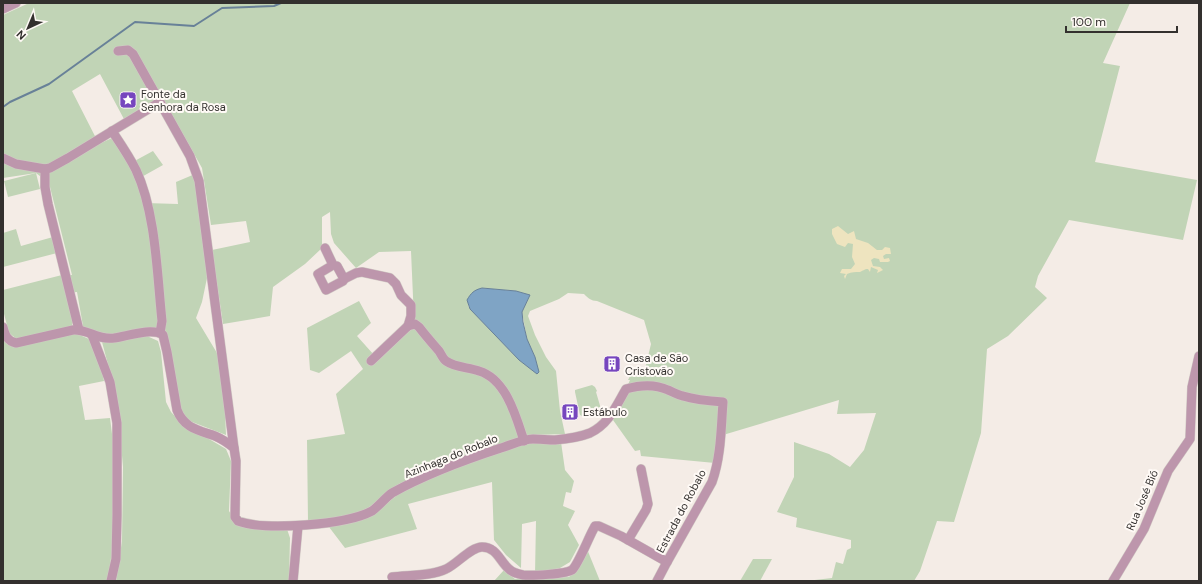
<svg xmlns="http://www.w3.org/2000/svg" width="1202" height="584" font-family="'DM Sans',sans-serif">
<rect width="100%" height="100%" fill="#f4ece6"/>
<g fill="#c1d4b6" fill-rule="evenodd">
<path d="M 29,3 L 1130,3 L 1103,63 L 1120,66 L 1095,162 L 1197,180 L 1183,240 L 1069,220 L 1038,276 L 1035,287 L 1047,298 L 1008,336 L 987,349 L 981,433 L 954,522 L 937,521 L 920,571 L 914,581 L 806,581 L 832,578 L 836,562 L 843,564 L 847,550 L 851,548 L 851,540 L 796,527 L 797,518 L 777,512 L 794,477 L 794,442 L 829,454 L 850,467 L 864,450 L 876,413 L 837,414 L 839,400 L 723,435 L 715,463 L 641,456 L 640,450 L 635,451 L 613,420 L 630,380 L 628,380 L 633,370 L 645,369 L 651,344 L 644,320 L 597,301 C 591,301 588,298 584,294 L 568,293 L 559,299 L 530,311 L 528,316 L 535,335 L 546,357 L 556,371 L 560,411 L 565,434 L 531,435 L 399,484 L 368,508 L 347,517 L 308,521 L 307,440 L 345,434 L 336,394 L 363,369 L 351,351 L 319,373 L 310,370 L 307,328 L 359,301 L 371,323 L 357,336 L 374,355 L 414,319 L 411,251 L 379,252 L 356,268 L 334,243 L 331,234 L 330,212 L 322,217 L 322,248 L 305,264 L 273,287 L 270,316 L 223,324 L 212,250 L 250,242 L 246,221 L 211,225 L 202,168 L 162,97 L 125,121 L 100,74 L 72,91 L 99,144 L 114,137 L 129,164 L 153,151 L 163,165 L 138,179 L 145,203 L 178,204 L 176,182 L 195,174 L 201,193 L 207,278 L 202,302 L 196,318 L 217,353 L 224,390 L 226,435 L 187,420 L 177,401 L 161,336 L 115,335 L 90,331 L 83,326 L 77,292 L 67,293 L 72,312 L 72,326 L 18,340 L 9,333 L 3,310 L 3,290 L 62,275 L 72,275 L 49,183 L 36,173 L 40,189 L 8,197 L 4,181 L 36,173 L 3,178 L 3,15 ZM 482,288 L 516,291 L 530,295 L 522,312 L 527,339 L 535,357 L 532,370 L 519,360 L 470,309 L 468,305 Z"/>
<path d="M 16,229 L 21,246 L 53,237 L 57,253 L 3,267 L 3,233 Z"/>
<path d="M 75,333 L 89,339 L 99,358 L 104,381 L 79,386 L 85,420 L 110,418 C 118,472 114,527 109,581 L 3,581 L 3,335 L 10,345 Z"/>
<path d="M 147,336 L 158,341 L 161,352 L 166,402 L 171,412 L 185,427 L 204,436 L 226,449 L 231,461 L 229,511 L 235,521 L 287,529 L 290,538 L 289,581 L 116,581 L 122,541 L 123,467 L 117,398 L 102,342 Z"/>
<path d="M 592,385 L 595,387 L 597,391 L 596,392 L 601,409 L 600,411 L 582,416 L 580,415 L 575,392 L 575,390 Z"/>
<path d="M 532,442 L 561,442 L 565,470 L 574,481 L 571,493 L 566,492 L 563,506 L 575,511 L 568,525 L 579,545 L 570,562 L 560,568 L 535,574 L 536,521 L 522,524 L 521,568 L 506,555 L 494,540 L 492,482 L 408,504 L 417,529 L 345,548 L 329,527 L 373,515 L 403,490 L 475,459 Z"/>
<path d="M 587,549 L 600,581 L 494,581 L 504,570 L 515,579 L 569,577 L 575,571 Z"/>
<path d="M 753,559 L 772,559 L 760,581 L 740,581 Z"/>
</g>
<path fill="#eee4bf" d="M 838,226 L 848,234 L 854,231 L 856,239 L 868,243 L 877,250 L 882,250 L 885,247 L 890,248 L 891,254 L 886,254 L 883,256 L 884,259 L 889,258 L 890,261 L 888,262 L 880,262 L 879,259 L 874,258 L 871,260 L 873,266 L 880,267 L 883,270 L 877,273 L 878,270 L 871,267 L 870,272 L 868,269 C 864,269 863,271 860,272 C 855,272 852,272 847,274 L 845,279 L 844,276 L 846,274 L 840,273 L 842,269 L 851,269 L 855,264 L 852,257 L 853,244 L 848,243 L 845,247 L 837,244 L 832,234 L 832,229 Z"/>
<path fill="#7fa4c5" stroke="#688198" d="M 482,288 L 516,291 L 530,295 L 522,312 L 523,322 L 527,339 L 535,357 L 539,372 L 537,374 L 519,360 L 470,309 L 467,300 C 471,293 474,290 482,288 Z"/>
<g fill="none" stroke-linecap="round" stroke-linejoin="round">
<path stroke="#688198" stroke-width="2" d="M 3,107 L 10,102 L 49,84 L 135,22 L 194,26 L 222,8 L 274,6 L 281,3"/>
<g stroke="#d1cac5" stroke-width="10">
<g id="street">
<path d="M 3,9 L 16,3"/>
<path d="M 118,51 L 128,50 L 133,54 L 190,156 L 199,181 L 234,448"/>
<path d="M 112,131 C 120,143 129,156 136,170 C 156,213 157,274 162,321 L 160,333"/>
<path d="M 3,158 L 16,164 L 45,169 L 50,168 L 68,158 L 160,102"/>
<path d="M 45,169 L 45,187 L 48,204 L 79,330"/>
<path d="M 325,248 L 333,265 L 318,274 L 326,290 L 343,281 L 344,279 L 337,266"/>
<path d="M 344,279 L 356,273 L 362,272 L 390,278 L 396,284 L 401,295 L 411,305 L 411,316 L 408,326"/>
<path d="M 3,327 C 5,335 7,341 16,343 L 73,330 C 89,329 96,340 114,338 C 128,336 152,327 163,335 L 167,352 L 177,410 C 184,428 198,430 215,436 C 222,439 228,443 234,448 L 236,461 L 235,517 L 238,521 C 265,531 346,525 372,511 C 379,506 385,498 392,493 C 426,474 464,460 501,448 C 511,445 523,439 533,439 C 540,439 548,440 555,440 C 566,439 580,437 590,433 C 609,424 616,406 626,389 C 640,385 655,384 668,390 C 673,392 678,395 683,396 C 696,400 709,401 723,402 C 721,429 721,457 712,482 L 667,562 L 657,581"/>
<path d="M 92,335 L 110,382 L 117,423 L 117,515 L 116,559 L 111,581"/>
<path d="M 371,361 L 408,326 L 415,324 L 419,327 C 425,335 432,343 439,351 C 441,354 443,359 446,361 C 456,368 468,367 479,371 C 506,379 516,416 524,441"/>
<path d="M 628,540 L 646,510 L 648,504 L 641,469"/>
<path d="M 392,577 C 409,575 432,576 446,569 C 457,564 471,547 482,547 C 497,547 500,562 509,569 C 513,573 518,574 523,575 C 531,576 566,574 572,570 C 578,565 588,539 593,530 L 595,526 L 599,526 L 621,536 L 667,562"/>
<path d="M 293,581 L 298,526"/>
<path d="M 1113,581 L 1144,529 L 1168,471 L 1190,439 L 1192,387 L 1199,356"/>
</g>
</g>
<use href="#street" stroke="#bd96ac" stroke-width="9"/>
</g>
<defs>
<g id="sight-square" transform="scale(0.9)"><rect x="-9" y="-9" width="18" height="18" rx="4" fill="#7646be" stroke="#fffaf6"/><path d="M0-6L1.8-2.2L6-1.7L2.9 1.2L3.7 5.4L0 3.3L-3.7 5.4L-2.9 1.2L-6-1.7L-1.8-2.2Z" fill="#fff"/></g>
<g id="building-square" transform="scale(0.9)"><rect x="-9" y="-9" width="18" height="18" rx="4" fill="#7646be" stroke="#fffaf6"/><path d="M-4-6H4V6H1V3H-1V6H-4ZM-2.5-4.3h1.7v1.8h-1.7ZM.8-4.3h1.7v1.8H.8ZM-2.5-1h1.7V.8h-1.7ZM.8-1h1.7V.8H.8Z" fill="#fff"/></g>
</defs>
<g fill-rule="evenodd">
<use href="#sight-square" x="128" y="100"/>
<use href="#building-square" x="612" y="364"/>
<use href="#building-square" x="570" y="412"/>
</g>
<g text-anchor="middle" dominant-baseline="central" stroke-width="4" stroke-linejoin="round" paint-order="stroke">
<g font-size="11" fill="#33302e" stroke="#fffaf6" text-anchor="start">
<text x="141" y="94">Fonte da<tspan x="141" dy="13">Senhora da Rosa</tspan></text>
<text x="625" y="358">Casa de São<tspan x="625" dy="13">Cristovão</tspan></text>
<text x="583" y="412">Estábulo</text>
</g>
<g font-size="11" fill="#33302e" stroke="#fffaf6">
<text transform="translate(451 456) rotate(-22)">Azinhaga do Robalo</text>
<text transform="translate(1142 500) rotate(-67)">Rua José Bió</text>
<text transform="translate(681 511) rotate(-62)">Estrada do Robalo</text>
</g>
</g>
<rect width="1202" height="584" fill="none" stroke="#33302e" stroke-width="8"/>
<g transform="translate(28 28) rotate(224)" stroke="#fffaf6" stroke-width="3" paint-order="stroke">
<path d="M0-3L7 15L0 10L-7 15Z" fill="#33302e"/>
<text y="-6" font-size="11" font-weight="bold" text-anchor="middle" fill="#33302e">N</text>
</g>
<path d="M1066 26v6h111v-6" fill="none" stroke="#33302e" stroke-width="2"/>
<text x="1072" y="26" font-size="12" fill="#33302e" stroke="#fffaf6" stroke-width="3" paint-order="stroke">100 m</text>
</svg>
